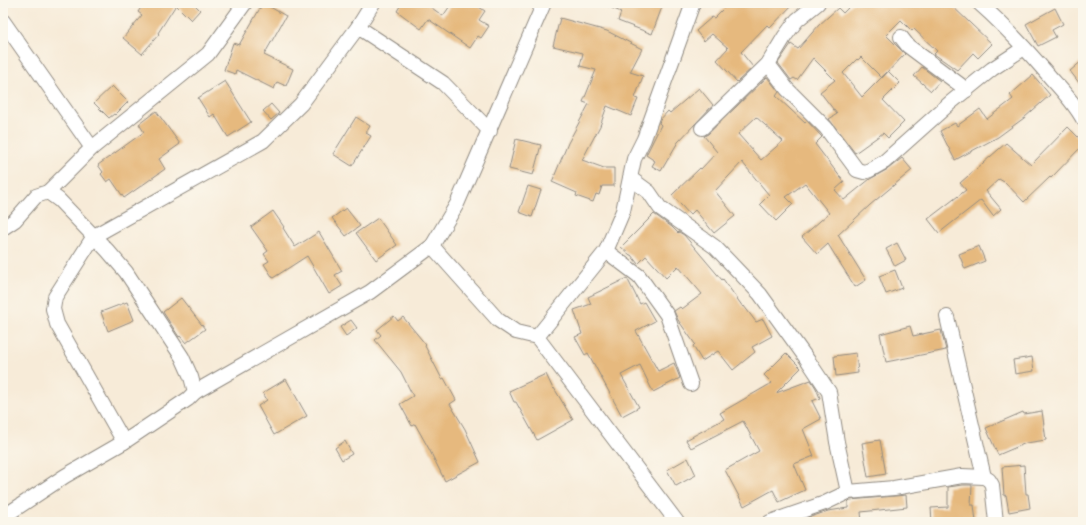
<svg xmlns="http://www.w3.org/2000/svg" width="1086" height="525" font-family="'Gentium Book Plus',serif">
<rect width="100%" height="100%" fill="#fbf7ec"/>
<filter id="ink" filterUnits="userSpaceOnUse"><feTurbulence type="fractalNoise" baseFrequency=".025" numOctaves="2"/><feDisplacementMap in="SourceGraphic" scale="8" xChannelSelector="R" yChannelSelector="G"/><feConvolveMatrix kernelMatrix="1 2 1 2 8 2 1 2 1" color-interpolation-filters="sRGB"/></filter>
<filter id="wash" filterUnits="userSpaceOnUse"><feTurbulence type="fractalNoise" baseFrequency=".012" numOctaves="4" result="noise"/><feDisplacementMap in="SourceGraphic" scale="16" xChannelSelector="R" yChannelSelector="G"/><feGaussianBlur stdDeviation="0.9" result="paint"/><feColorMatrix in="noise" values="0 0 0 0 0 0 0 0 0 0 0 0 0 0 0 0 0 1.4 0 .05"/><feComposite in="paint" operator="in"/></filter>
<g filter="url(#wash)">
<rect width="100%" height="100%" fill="#f7ebd8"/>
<g id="blocks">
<g fill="#e6b97e" fill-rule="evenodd">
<path d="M 144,3 L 193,3 L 200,10 L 191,20 L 176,5 L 158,33 L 159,34 L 142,54 L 123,38 L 142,15 L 138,12 Z"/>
<path d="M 263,3 L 286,16 L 264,55 L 293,69 L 286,86 L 277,82 L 274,89 L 236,70 L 235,74 L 224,70 L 233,43 L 239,45 Z"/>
<path d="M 402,3 L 425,3 L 443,16 L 452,3 L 473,3 L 485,11 L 479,20 L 489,26 L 481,38 L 478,36 L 470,48 L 428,19 L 421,29 L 397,11 Z"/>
<path d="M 600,3 L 652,3 L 662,7 L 652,34 L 618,21 L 621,12 Z"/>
<path d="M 729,3 L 794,3 L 770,28 L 767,25 L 741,52 L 753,67 L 737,82 L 717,60 L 728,48 L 712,34 L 704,41 L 696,31 L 712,17 L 714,18 Z"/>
<path d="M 853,3 L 949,3 L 992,44 L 978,58 L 973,53 L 957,70 L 934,54 L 937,51 L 914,29 L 912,31 L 901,20 L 886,35 L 905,54 L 882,78 L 861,57 L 858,60 L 857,59 L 843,73 L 862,97 L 888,71 L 900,83 L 883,100 L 904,122 L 888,138 L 883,133 L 855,153 L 829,119 L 837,114 L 820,92 L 835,80 L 813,58 L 797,80 L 794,78 L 791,80 L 778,63 L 791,44 L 798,49 L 819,25 L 838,8 L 843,13 Z"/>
<path d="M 1055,8 L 1063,24 L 1052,30 L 1056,37 L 1038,46 L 1026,24 Z"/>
<path d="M 560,18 L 607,31 L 642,49 L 630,72 L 643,76 L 635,98 L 638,99 L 631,116 L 607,106 L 600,126 L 582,160 L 604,168 L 614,168 L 614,186 L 602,186 L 599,195 L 596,194 L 593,202 L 576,196 L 577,193 L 552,182 L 568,143 L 589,104 L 583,102 L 596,70 L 580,66 L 583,53 L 553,46 Z"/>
<path d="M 1083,60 L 1083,88 L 1070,71 Z"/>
<path d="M 922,67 L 940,81 L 931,91 L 914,76 Z"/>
<path d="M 1033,75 L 1050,95 L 1024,118 L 998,137 L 955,160 L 940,131 L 955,123 L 957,126 L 980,109 L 987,119 L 1013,99 L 1010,95 Z"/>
<path d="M 767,77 L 779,92 L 776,96 L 805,123 L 807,121 L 822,137 L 815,144 L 844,182 L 835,190 L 844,200 L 870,179 L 888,169 L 902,158 L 912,170 L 870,205 L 838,235 L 866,280 L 855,287 L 828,244 L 817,254 L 802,237 L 829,213 L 805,183 L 786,197 L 793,204 L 776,221 L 760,204 L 769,195 L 742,162 L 715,191 L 735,216 L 714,233 L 695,210 L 690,215 L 672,195 L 700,168 L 701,169 L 717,152 L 704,136 L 708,134 ZM 756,117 L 783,141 L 761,160 L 738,134 Z"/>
<path d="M 225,81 L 251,122 L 228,137 L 214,114 L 210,117 L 198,98 Z"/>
<path d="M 112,86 L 128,102 L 115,115 L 114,114 L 109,118 L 94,103 Z"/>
<path d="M 699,88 L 713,105 L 678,142 L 661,171 L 652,166 L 655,161 L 646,155 L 661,125 L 659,123 L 660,120 L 668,111 L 670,113 Z"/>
<path d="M 271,104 L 279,113 L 271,120 L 263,111 Z"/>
<path d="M 156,111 L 180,144 L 159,159 L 165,169 L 124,198 L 111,179 L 107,182 L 101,174 L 103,172 L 98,165 L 144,132 L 139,124 Z"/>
<path d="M 356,117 L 370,126 L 366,133 L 371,136 L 352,166 L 333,154 Z"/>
<path d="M 1068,127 L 1083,142 L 1083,145 L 1051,178 L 1050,177 L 1024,202 L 1004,181 L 1004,182 L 999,179 L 986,191 L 1001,209 L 993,216 L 981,200 L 939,233 L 928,219 L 966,190 L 960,183 L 1006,143 L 1031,165 Z"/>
<path d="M 516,139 L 541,145 L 533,175 L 509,169 Z"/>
<path d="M 528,186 L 541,190 L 532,217 L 519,212 Z"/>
<path d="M 346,208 L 360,226 L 346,236 L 332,218 Z"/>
<path d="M 273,211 L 284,227 L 283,228 L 295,247 L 319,232 L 342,271 L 335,275 L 342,286 L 329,294 L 307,256 L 273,278 L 264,264 L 269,261 L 264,254 L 268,251 L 251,227 Z"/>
<path d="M 654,214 L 672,227 L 678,233 L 679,232 L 684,235 L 722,280 L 723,279 L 743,307 L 744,306 L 756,322 L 763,319 L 772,336 L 752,347 L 755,352 L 733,370 L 718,351 L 702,361 L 693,346 L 695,344 L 678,320 L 674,311 L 680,307 L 682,309 L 702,294 L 678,266 L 666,278 L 646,256 L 638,264 L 631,255 L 630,255 L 621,247 Z"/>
<path d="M 378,218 L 397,245 L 376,260 L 356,233 Z"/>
<path d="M 897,243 L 906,260 L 895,266 L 886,249 Z"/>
<path d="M 979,246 L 985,261 L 965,269 L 959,254 Z"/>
<path d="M 895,270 L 902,288 L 886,294 L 879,276 Z"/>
<path d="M 627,278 L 640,304 L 644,302 L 655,321 L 636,331 L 658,371 L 674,363 L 680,378 L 653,392 L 640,365 L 621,375 L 639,407 L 622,416 L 588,353 L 585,355 L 575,337 L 582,334 L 574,310 L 591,304 L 588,297 Z"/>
<path d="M 181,298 L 205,329 L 186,343 L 180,336 L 179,337 L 163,312 Z"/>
<path d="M 127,302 L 134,320 L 108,331 L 101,312 Z"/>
<path d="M 394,316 L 398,321 L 403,317 L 426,345 L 425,346 L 442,379 L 444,378 L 456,400 L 450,404 L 465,429 L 480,462 L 445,481 L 429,449 L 415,424 L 412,426 L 400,404 L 413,396 L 401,372 L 375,340 L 381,335 L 377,330 Z"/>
<path d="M 351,320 L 357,328 L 346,336 L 340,327 Z"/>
<path d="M 910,326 L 913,336 L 941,330 L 946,350 L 886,362 L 880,334 Z"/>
<path d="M 786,353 L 801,368 L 776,393 L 811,380 L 816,388 L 820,398 L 812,401 L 821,419 L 803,429 L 814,456 L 794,464 L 805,490 L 779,502 L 773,490 L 744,506 L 725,470 L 759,451 L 743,421 L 691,448 L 686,440 L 724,419 L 720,413 L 772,383 L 764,375 Z"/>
<path d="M 856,353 L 858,373 L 836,376 L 834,356 Z"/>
<path d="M 1032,357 L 1034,371 L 1015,374 L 1013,360 Z"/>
<path d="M 546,374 L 553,389 L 554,388 L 573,420 L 537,440 L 516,402 L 514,402 L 509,391 Z"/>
<path d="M 286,379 L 307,416 L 274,435 L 258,406 L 267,400 L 263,393 Z"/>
<path d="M 1042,411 L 1046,440 L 1026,443 L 998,455 L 986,428 L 1023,412 L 1024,414 Z"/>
<path d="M 880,440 L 886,474 L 868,477 L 862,443 Z"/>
<path d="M 345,441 L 352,454 L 342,460 L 335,448 Z"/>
<path d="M 688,458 L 696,475 L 676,486 L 667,470 Z"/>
<path d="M 1024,465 L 1026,494 L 1028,494 L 1030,508 L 1009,512 L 1006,495 L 1004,496 L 1002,467 Z"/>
<path d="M 963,485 L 972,485 L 971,505 L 974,505 L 976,522 L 932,522 L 931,508 L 948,507 L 948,487 Z"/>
<path d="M 906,495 L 907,507 L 861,512 L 862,522 L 796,522 L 828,511 L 848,508 L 848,502 L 850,500 Z"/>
</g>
</g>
</g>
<g filter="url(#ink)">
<use href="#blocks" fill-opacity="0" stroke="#918b82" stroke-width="1"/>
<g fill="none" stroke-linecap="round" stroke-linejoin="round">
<g stroke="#918b82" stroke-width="16">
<g id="minor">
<path d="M 693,3 L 644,139 L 634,159 L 630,178 L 649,192 L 660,208 L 715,247 L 760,294 L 809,362 L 829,392 L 837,442 L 848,492"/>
<path d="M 979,3 C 1005,26 1029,52 1051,78 C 1062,90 1075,104 1083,119"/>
<path d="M 3,21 L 92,148"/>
<path d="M 358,27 L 443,83 L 490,131"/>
<path d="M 901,37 L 908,46 L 967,90"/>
<path d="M 768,64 L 787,89 L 826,128 L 857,170 L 864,172 L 870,170 L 884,162 L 950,103 L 992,69 L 1024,48"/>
<path d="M 702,128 L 768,64 L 785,36 L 797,20 L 818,3"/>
<path d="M 48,192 L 92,148 L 208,54 L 245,3"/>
<path d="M 3,228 L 15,220 L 36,196 L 48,192 L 59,200 L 108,251 L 126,272 L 182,357 L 191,377 L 195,392 L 188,399 L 124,442 L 65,476 L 3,517"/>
<path d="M 432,246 L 498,320 L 516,332 L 537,337 L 606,251 L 623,211 L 630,178"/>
<path d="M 606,251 L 639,276 L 667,315 L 691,384"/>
<path d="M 947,317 L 984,477"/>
<path d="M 537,337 L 677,522"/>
<path d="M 195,392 L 370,292 L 432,246 L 457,204 L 544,3"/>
<path d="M 124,442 L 57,324 L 53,309 L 55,297 L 94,236 L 263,141 L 301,104 L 358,27 L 373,3"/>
<path d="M 770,522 L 825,503 L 848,492 L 894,488 L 962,476 L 984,477 L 989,480 L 992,485 L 996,522"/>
</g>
</g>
<use href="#minor" stroke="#fff" stroke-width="14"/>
</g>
</g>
<rect width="1086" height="525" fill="none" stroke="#fbf7ec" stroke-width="16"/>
</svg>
